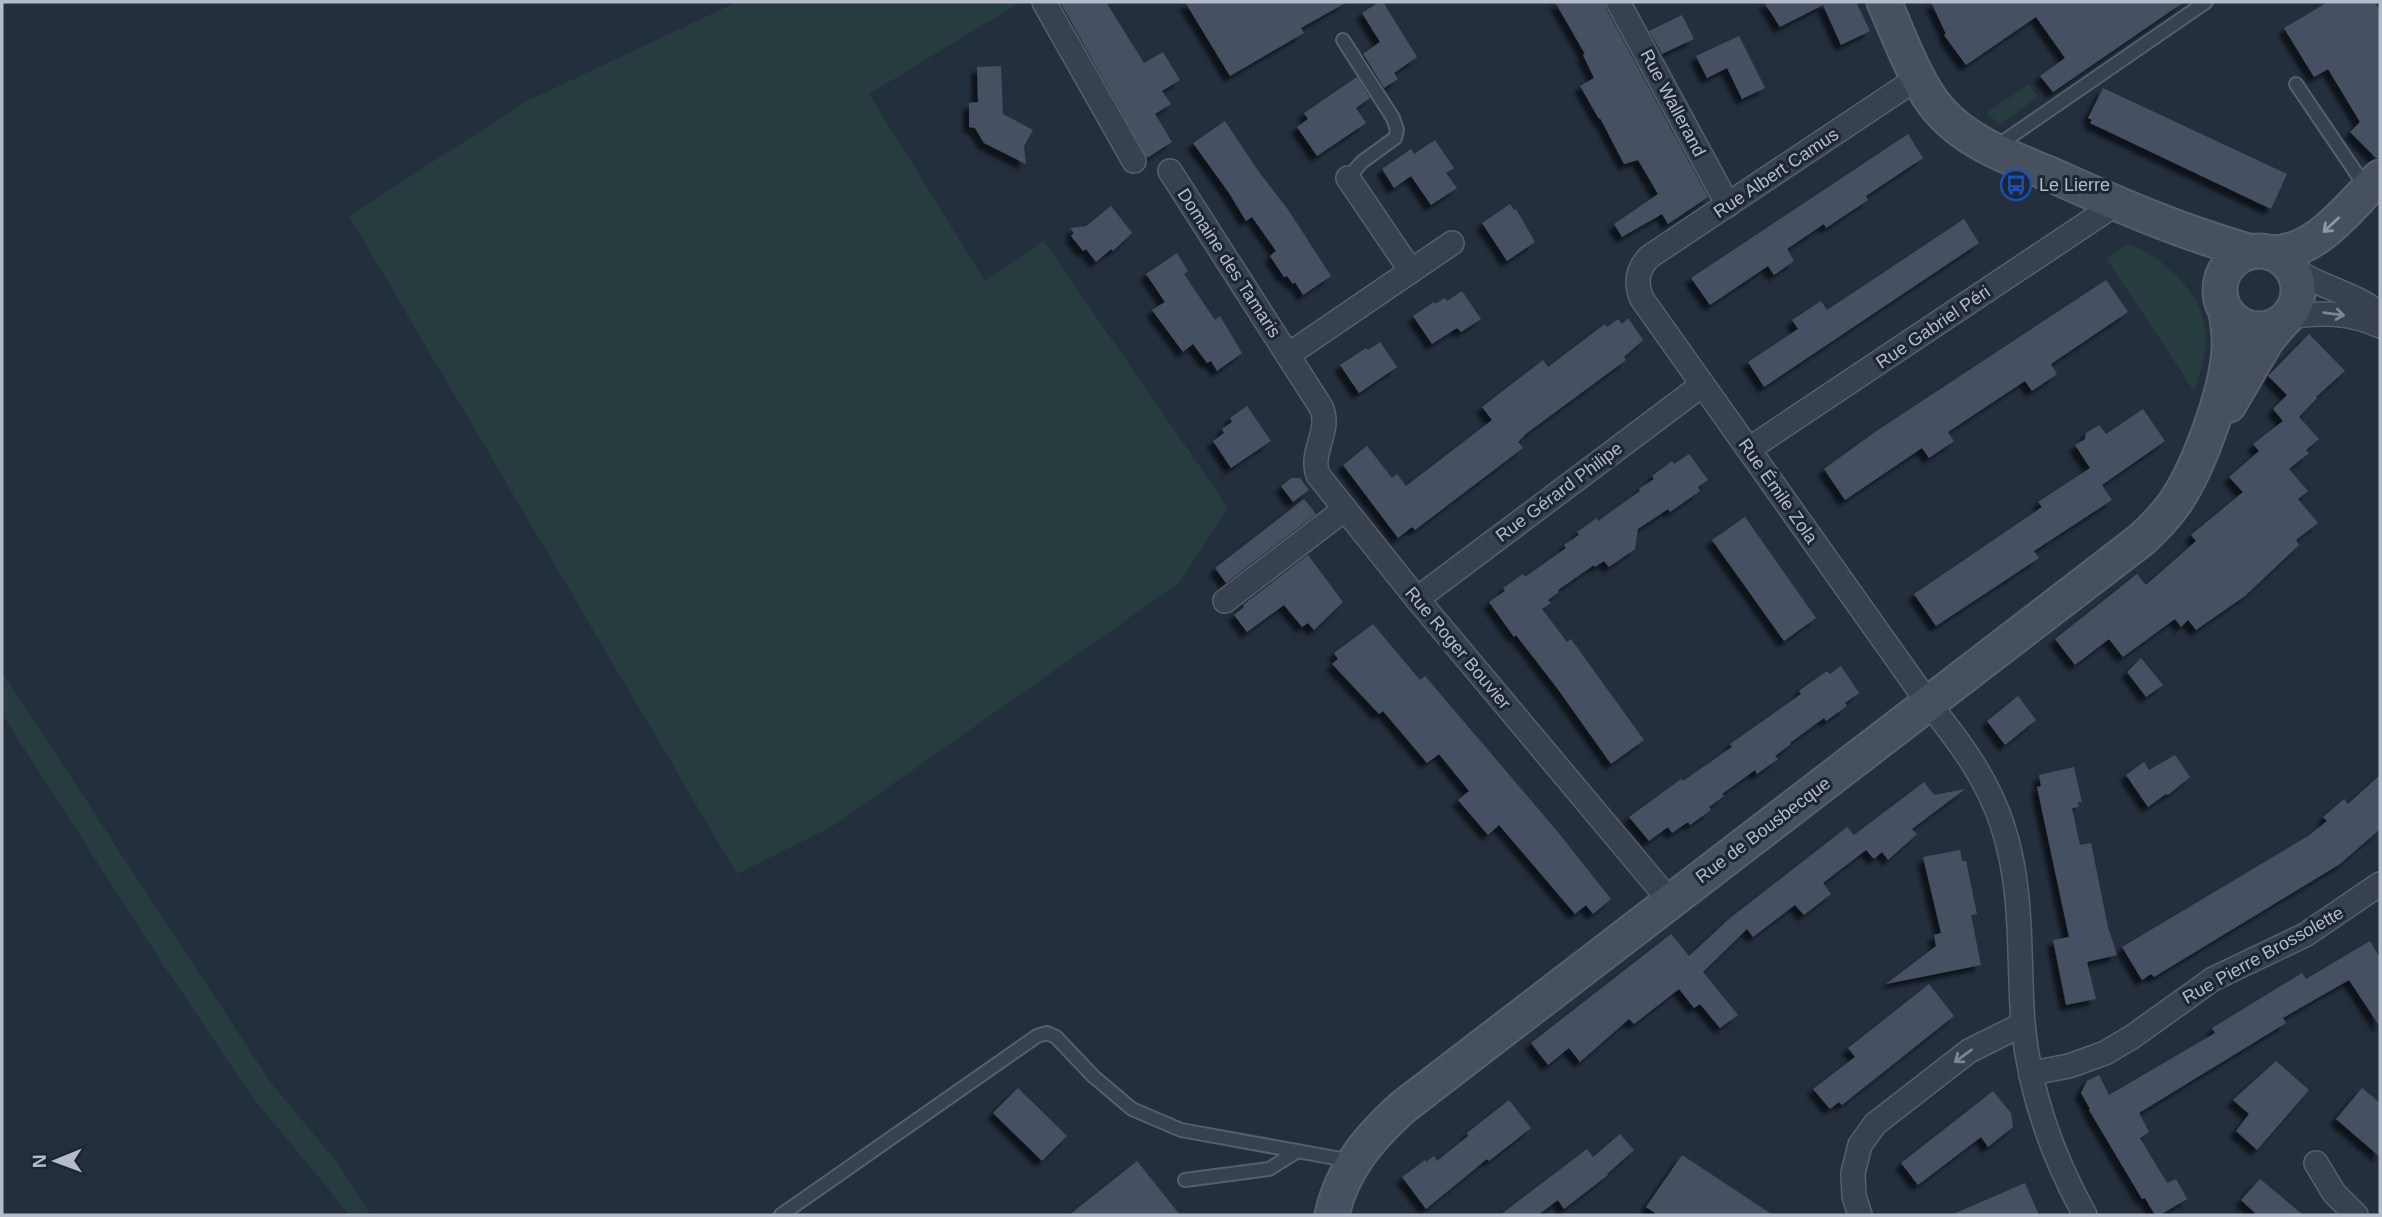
<svg xmlns="http://www.w3.org/2000/svg" width="2382" height="1217" font-family="Helvetica,sans-serif">
<defs>
<filter id="shadow"><feDropShadow dx="-6" dy="6" stdDeviation="2" flood-color="#0009"/></filter>
</defs>
<rect width="100%" height="100%" fill="#242f3e"/>
<g fill="#263c3f">
<path d="M 737,2 L 1021,2 L 869,94 L 985,281 L 1044,241 L 1228,508 L 1179,583 L 833,826 L 737,874 L 349,216 L 527,101 Z"/>
<path d="M 2029,84 L 2038,97 L 2000,124 L 1986,113 Z"/>
<path d="M 2127,244 C 2154,250 2191,285 2201,311 C 2204,319 2206,334 2206,343 C 2205,359 2199,376 2194,391 L 2106,258 Z"/>
<path d="M 2,672 L 271,1083 L 339,1165 L 371,1215 L 350,1215 L 252,1097 L 160,960 L 2,714 Z"/>
</g>
<g fill="#455162" filter="url(#shadow)">
<path d="M 1060,2 L 1106,2 L 1144,63 L 1163,52 L 1180,80 L 1162,91 L 1171,104 L 1155,114 L 1172,142 L 1147,158 Z"/>
<path d="M 1185,2 L 1347,2 L 1301,28 L 1304,33 L 1230,76 Z"/>
<path d="M 1379,2 L 1383,2 L 1417,57 L 1394,73 L 1398,79 L 1384,88 L 1363,54 L 1380,42 L 1362,13 Z"/>
<path d="M 1555,2 L 1604,2 L 1606,9 L 1708,197 L 1668,224 L 1662,214 L 1622,237 L 1614,224 L 1658,194 L 1638,160 L 1624,164 L 1600,118 L 1599,119 L 1580,86 L 1594,78 L 1583,55 L 1585,54 Z"/>
<path d="M 1764,2 L 1856,2 L 1870,31 L 1841,45 L 1823,5 L 1780,27 Z"/>
<path d="M 1931,2 L 2184,2 L 2053,92 L 2040,76 L 2065,58 L 2036,17 L 1966,65 L 1944,35 L 1946,34 Z"/>
<path d="M 2328,2 L 2375,2 L 2380,11 L 2380,158 L 2376,158 L 2350,132 L 2360,122 L 2328,69 L 2314,77 L 2284,28 Z"/>
<path d="M 1682,15 L 1694,39 L 1662,54 L 1649,31 Z"/>
<path d="M 1739,36 L 1765,88 L 1742,99 L 1727,68 L 1707,78 L 1696,56 Z"/>
<path d="M 1001,66 L 1003,114 L 1033,130 L 1024,146 L 1026,164 L 984,143 L 975,128 L 969,127 L 969,103 L 978,102 L 977,67 Z"/>
<path d="M 1357,77 L 1370,98 L 1356,108 L 1366,123 L 1317,156 L 1297,127 L 1308,119 L 1304,113 Z"/>
<path d="M 2103,88 L 2287,174 L 2271,209 L 2090,123 L 2092,120 L 2088,118 Z"/>
<path d="M 1225,121 L 1259,172 L 1289,211 L 1331,276 L 1303,295 L 1295,282 L 1293,284 L 1287,276 L 1284,277 L 1270,256 L 1276,251 L 1252,217 L 1246,221 L 1229,193 L 1193,143 Z"/>
<path d="M 1908,134 L 1923,158 L 1866,196 L 1868,200 L 1826,228 L 1824,224 L 1787,249 L 1794,261 L 1774,275 L 1768,266 L 1710,305 L 1691,278 Z"/>
<path d="M 1435,140 L 1454,168 L 1446,173 L 1457,188 L 1431,205 L 1411,176 L 1394,188 L 1382,169 L 1411,149 L 1414,154 Z"/>
<path d="M 1510,204 L 1514,210 L 1516,209 L 1535,242 L 1507,261 L 1482,223 Z"/>
<path d="M 1111,206 L 1132,233 L 1113,251 L 1111,249 L 1096,262 L 1086,249 L 1083,251 L 1071,236 L 1074,233 L 1070,228 L 1086,226 Z"/>
<path d="M 1964,219 L 1979,243 L 1764,387 L 1748,362 L 1798,329 L 1792,320 L 1821,301 L 1827,310 Z"/>
<path d="M 1177,253 L 1188,271 L 1184,274 L 1215,320 L 1220,316 L 1242,353 L 1217,371 L 1211,361 L 1207,363 L 1193,344 L 1183,352 L 1152,310 L 1165,302 L 1146,274 Z"/>
<path d="M 2106,280 L 2128,312 L 2051,364 L 2057,374 L 2032,391 L 2025,381 L 1948,432 L 1954,441 L 1929,458 L 1922,448 L 1845,500 L 1824,469 L 1875,432 Z"/>
<path d="M 1462,291 L 1481,319 L 1461,332 L 1457,328 L 1432,344 L 1413,316 L 1434,302 L 1435,304 L 1445,298 L 1447,301 Z"/>
<path d="M 1628,318 L 1643,340 L 1624,357 L 1626,360 L 1527,433 L 1518,442 L 1523,448 L 1415,530 L 1412,527 L 1398,538 L 1343,465 L 1367,446 L 1392,478 L 1397,474 L 1406,486 L 1492,420 L 1482,407 L 1543,360 L 1548,367 L 1605,324 L 1607,327 L 1618,319 L 1622,324 Z"/>
<path d="M 2309,334 L 2345,371 L 2316,397 L 2317,398 L 2299,417 L 2319,439 L 2306,450 L 2309,453 L 2289,469 L 2308,491 L 2298,499 L 2318,523 L 2296,540 L 2299,545 L 2245,596 L 2196,630 L 2188,620 L 2181,627 L 2175,619 L 2123,657 L 2109,639 L 2075,665 L 2055,639 L 2137,574 L 2146,585 L 2196,541 L 2191,535 L 2243,492 L 2229,477 L 2259,451 L 2253,444 L 2283,421 L 2273,409 L 2287,395 L 2268,376 Z"/>
<path d="M 1380,342 L 1397,367 L 1359,393 L 1340,365 L 1366,348 L 1368,350 Z"/>
<path d="M 1247,406 L 1271,441 L 1231,468 L 1213,441 L 1224,433 L 1222,429 L 1232,422 L 1230,418 Z"/>
<path d="M 2143,409 L 2165,441 L 2102,485 L 2112,500 L 2034,551 L 2039,558 L 1936,626 L 1914,594 L 2042,507 L 2038,502 L 2090,468 L 2075,445 L 2085,439 L 2086,433 L 2099,425 L 2106,434 Z"/>
<path d="M 1689,454 L 1708,480 L 1698,487 L 1700,491 L 1670,512 L 1668,509 L 1638,529 L 1635,549 L 1609,567 L 1604,561 L 1595,567 L 1594,565 L 1558,590 L 1559,592 L 1548,600 L 1551,603 L 1542,609 L 1567,642 L 1571,639 L 1644,740 L 1611,764 L 1557,688 L 1516,635 L 1514,637 L 1489,602 L 1505,591 L 1503,588 L 1523,574 L 1525,577 L 1566,548 L 1564,545 L 1579,535 L 1577,532 L 1597,518 L 1598,521 L 1640,491 L 1639,489 L 1654,479 L 1652,476 L 1672,461 L 1674,464 Z"/>
<path d="M 1292,478 L 1300,478 L 1309,490 L 1293,502 L 1281,486 Z"/>
<path d="M 1304,499 L 1316,514 L 1226,583 L 1215,568 Z"/>
<path d="M 1745,517 L 1816,618 L 1784,641 L 1712,540 Z"/>
<path d="M 1308,555 L 1343,602 L 1314,630 L 1308,623 L 1302,627 L 1284,605 L 1247,632 L 1234,615 L 1244,607 L 1243,605 Z"/>
<path d="M 1373,624 L 1420,680 L 1425,676 L 1557,831 L 1611,899 L 1593,914 L 1586,905 L 1575,914 L 1499,825 L 1488,835 L 1458,800 L 1469,791 L 1439,754 L 1427,763 L 1383,711 L 1379,714 L 1332,664 L 1338,659 L 1334,653 Z"/>
<path d="M 2141,658 L 2163,685 L 2146,697 L 2127,672 Z"/>
<path d="M 1841,666 L 1859,693 L 1845,703 L 1847,706 L 1826,721 L 1824,718 L 1790,743 L 1791,744 L 1775,756 L 1778,759 L 1757,774 L 1755,770 L 1722,794 L 1724,796 L 1709,807 L 1711,810 L 1690,825 L 1688,822 L 1672,833 L 1668,827 L 1649,841 L 1629,817 L 1681,779 L 1683,781 L 1732,747 L 1730,744 L 1801,694 L 1799,691 L 1807,685 L 1827,671 L 1830,674 Z"/>
<path d="M 2018,696 L 2036,720 L 2005,745 L 1987,721 Z"/>
<path d="M 2175,755 L 2190,777 L 2168,795 L 2166,794 L 2148,807 L 2126,775 L 2144,762 L 2149,770 Z"/>
<path d="M 2074,767 L 2082,802 L 2078,802 L 2079,807 L 2072,808 L 2080,845 L 2091,843 L 2108,927 L 2117,955 L 2087,962 L 2096,999 L 2066,1005 L 2053,940 L 2069,937 L 2037,787 L 2041,786 L 2039,775 Z"/>
<path d="M 2380,775 L 2380,829 L 2340,864 L 2154,977 L 2151,974 L 2142,980 L 2122,947 L 2308,836 L 2327,821 L 2323,817 L 2344,799 L 2348,804 Z"/>
<path d="M 1924,782 L 1934,795 L 1965,789 L 1912,829 L 1917,834 L 1888,860 L 1882,852 L 1874,859 L 1866,850 L 1823,883 L 1831,894 L 1804,915 L 1795,905 L 1753,937 L 1747,929 L 1703,972 L 1738,1015 L 1720,1028 L 1700,1004 L 1694,1008 L 1679,989 L 1634,1024 L 1629,1019 L 1580,1062 L 1569,1048 L 1548,1065 L 1531,1043 L 1671,934 L 1689,956 L 1730,918 L 1847,827 L 1854,835 Z"/>
<path d="M 1960,850 L 1962,861 L 1966,861 L 1977,914 L 1971,915 L 1981,965 L 1886,984 L 1936,946 L 1934,935 L 1941,933 L 1923,857 Z"/>
<path d="M 2370,941 L 2380,958 L 2380,1027 L 2349,980 L 2283,1018 L 2286,1023 L 2139,1113 L 2149,1132 L 2140,1138 L 2167,1183 L 2176,1179 L 2187,1199 L 2160,1215 L 2155,1215 L 2145,1198 L 2142,1199 L 2089,1110 L 2090,1109 L 2081,1093 L 2087,1081 L 2099,1075 L 2109,1095 L 2215,1033 L 2212,1028 L 2302,973 L 2306,979 Z"/>
<path d="M 1929,984 L 1954,1016 L 1842,1105 L 1839,1102 L 1830,1109 L 1813,1089 L 1855,1057 L 1848,1048 Z"/>
<path d="M 2276,1061 L 2309,1090 L 2257,1150 L 2236,1131 L 2249,1114 L 2233,1100 Z"/>
<path d="M 1018,1088 L 1067,1136 L 1042,1161 L 993,1113 Z"/>
<path d="M 2362,1088 L 2380,1103 L 2380,1157 L 2336,1119 Z"/>
<path d="M 1993,1091 L 2011,1113 L 2013,1127 L 1988,1147 L 1981,1137 L 1918,1185 L 1901,1163 Z"/>
<path d="M 1509,1100 L 1531,1128 L 1489,1161 L 1487,1159 L 1426,1209 L 1402,1177 L 1425,1160 L 1426,1162 L 1434,1156 L 1437,1161 L 1468,1136 L 1467,1133 Z"/>
<path d="M 1620,1134 L 1634,1150 L 1607,1174 L 1608,1175 L 1564,1209 L 1558,1200 L 1538,1215 L 1500,1215 L 1587,1149 L 1593,1157 Z"/>
<path d="M 1682,1155 L 1773,1215 L 1658,1215 L 1646,1207 Z"/>
<path d="M 1137,1161 L 1180,1215 L 1069,1215 Z"/>
<path d="M 2260,1179 L 2303,1215 L 2257,1215 L 2241,1200 Z"/>
<path d="M 2025,1183 L 2039,1215 L 1951,1215 Z"/>
</g>
<g fill="none" stroke-linecap="round" stroke-linejoin="round">
<g stroke="#565f6c" stroke-width="16">
<g id="lane">
<path d="M 1343,40 L 1393,118 L 1397,130 L 1395,138 L 1362,162 L 1348,178"/>
<path d="M 2296,84 L 2367,189"/>
<path d="M 1997,146 L 2206,2"/>
<path d="M 1185,1180 L 1269,1169 L 1298,1151"/>
<path d="M 781,1215 L 1037,1036 L 1047,1033 L 1056,1037 L 1093,1076 L 1132,1109 L 1181,1130 L 1352,1161"/>
</g>
</g>
<g stroke="#565f6c" stroke-width="26">
<g id="street">
<path d="M 1044,2 L 1134,161"/>
<path d="M 1618,2 L 1728,205"/>
<path d="M 1919,77 L 1649,257 C 1637,270 1635,283 1642,299 L 1929,704 C 1960,742 1988,780 2003,827 C 2024,892 2018,957 2023,1023 C 2029,1090 2053,1157 2085,1215"/>
<path d="M 1170,171 L 1321,407 C 1332,430 1309,452 1318,475 L 1345,509"/>
<path d="M 1348,178 L 1411,271"/>
<path d="M 2287,264 C 2315,287 2352,291 2380,314"/>
<path d="M 2287,317 C 2320,312 2350,312 2380,326"/>
<path d="M 1288,355 L 1452,243"/>
<path d="M 1749,449 L 2116,204"/>
<path d="M 1417,599 L 1702,385"/>
<path d="M 1225,601 L 1345,509 L 1417,599 L 1670,901"/>
<path d="M 2032,1073 L 2069,1066 L 2105,1053 L 2132,1037 L 2213,979 L 2305,935 L 2380,884"/>
<path d="M 2316,1163 L 2334,1193 L 2356,1215"/>
<path d="M 1860,1215 L 1854,1196 L 1853,1173 L 1860,1145 L 1875,1124 L 1969,1051 L 2023,1024"/>
</g>
</g>
<g stroke="#565f6c" stroke-width="37">
<g id="secondary">
<path d="M 1884,2 C 1899,35 1916,84 1939,110 C 1968,144 2014,159 2054,176 C 2119,205 2183,233 2252,252"/>
<circle cx="2259" cy="290" r="39"/>
<path d="M 2271,253 C 2318,253 2349,206 2380,177"/>
<path d="M 2229,405 L 2267,340 L 2283,321"/>
<path d="M 1332,1215 C 1342,1169 1369,1138 1403,1107 L 2141,540 C 2153,529 2164,518 2174,504 C 2198,470 2227,391 2229,349 C 2230,336 2228,324 2226,312"/>
</g>
</g>
<use href="#lane" stroke="#38414e" stroke-width="12"/>
<use href="#street" stroke="#38414e" stroke-width="23"/>
<use href="#secondary" stroke="#465061" stroke-width="33"/>
</g>
<defs><path id="oneway-shaft" d="M-6 0H5M1.5-3L5.5 0L1.5 3" fill="none" stroke-width="1.6" stroke-linecap="round" stroke-linejoin="round" transform="scale(1.75)"/></defs>
<use stroke="#8e96a5" href="#oneway-shaft" transform="translate(2331 225) rotate(137)"/>
<g stroke="#7c8592">
<use href="#oneway-shaft" transform="translate(2334 314) rotate(7)"/>
<use href="#oneway-shaft" transform="translate(1963 1056) rotate(144)"/>
</g>
<defs>
<g id="bus-ring" transform="scale(1.575)"><circle r="9.5" fill="#1d2633" stroke="#1a4fb4" stroke-width="1.5"/><path d="M-5-6H5V4H4V6H2V4H-2V6H-4V4H-5ZM-3.5-4V0h7V-4ZM-3.5 1.2v1.5H-2V1.2ZM2 1.2v1.5H3.5V1.2Z" fill="#1a4fb4"/></g>
</defs>
<g fill-rule="evenodd">
<use href="#bus-ring" x="2016" y="185"/>
</g>
<g text-anchor="middle" dominant-baseline="central" stroke-width="6" stroke-linejoin="round" paint-order="stroke">
<g font-size="18" fill="#b4bcc9" stroke="#1d2633">
<text transform="translate(1673 103) rotate(62)">Rue Wallerand</text>
<text transform="translate(1776 173) rotate(-34)">Rue Albert Camus</text>
<text transform="translate(1229 263) rotate(57)">Domaine des Tamaris</text>
<text transform="translate(1933 327) rotate(-34)">Rue Gabriel Péri</text>
<text transform="translate(1778 491) rotate(55)">Rue Émile Zola</text>
<text transform="translate(1559 492) rotate(-37)">Rue Gérard Philipe</text>
<text transform="translate(1458 648) rotate(50)">Rue Roger Bouvier</text>
<text transform="translate(1763 830) rotate(-37)">Rue de Bousbecque</text>
<text transform="translate(2263 955) rotate(-29)">Rue Pierre Brossolette</text>
</g>
<g font-size="18" fill="#b4bcc9" stroke="#1d2633" text-anchor="start">
<text x="2039" y="185">Le Lierre</text>
</g>
</g>
<rect width="2382" height="1217" fill="none" stroke="#b4bcc9" stroke-width="7"/>
<g transform="translate(56 1161) rotate(269)" stroke="#1d2633" stroke-width="5" paint-order="stroke">
<path d="M0-5L12 26L0 18L-12 26Z" fill="#b4bcc9"/>
<text y="-10" font-size="19" font-weight="bold" text-anchor="middle" fill="#b4bcc9">N</text>
</g>
</svg>
